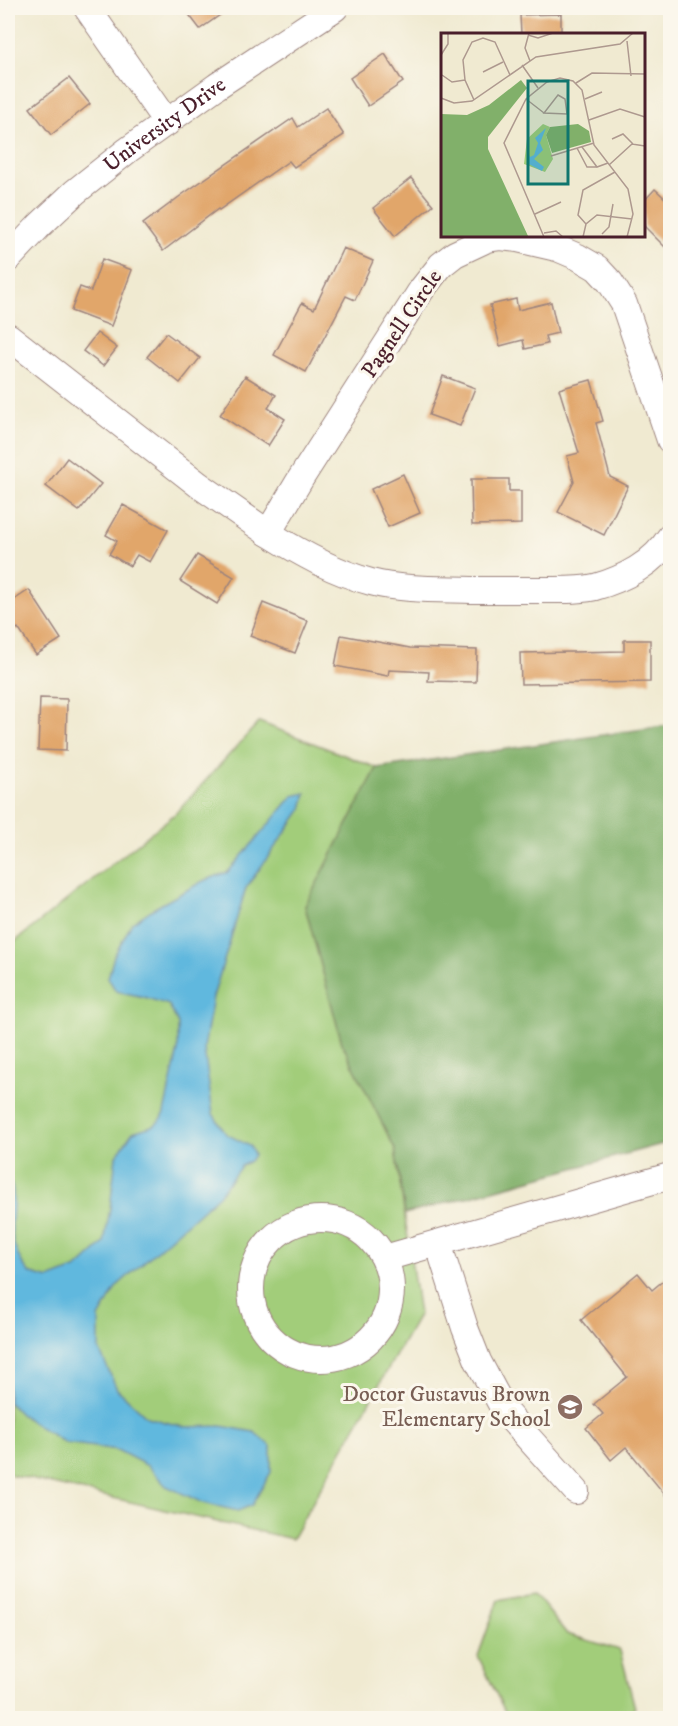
<svg xmlns="http://www.w3.org/2000/svg" width="678" height="1726" font-family="'IM FELL DW Pica',serif">
<rect width="100%" height="100%" fill="#fbf7ec"/>
<filter id="ink" filterUnits="userSpaceOnUse"><feTurbulence type="fractalNoise" baseFrequency=".0167" numOctaves="2"/><feDisplacementMap in="SourceGraphic" scale="12" xChannelSelector="R" yChannelSelector="G"/><feConvolveMatrix kernelMatrix="1 2 1 2 8 2 1 2 1" color-interpolation-filters="sRGB"/></filter>
<filter id="wash" filterUnits="userSpaceOnUse"><feTurbulence type="fractalNoise" baseFrequency=".008" numOctaves="4" result="noise"/><feDisplacementMap in="SourceGraphic" scale="24" xChannelSelector="R" yChannelSelector="G"/><feGaussianBlur stdDeviation="1.35" result="paint"/><feColorMatrix in="noise" values="0 0 0 0 0 0 0 0 0 0 0 0 0 0 0 0 0 1.4 0 .05"/><feComposite in="paint" operator="in"/></filter>
<g filter="url(#wash)">
<rect width="100%" height="100%" fill="#f0ead1"/>
<g fill="#a2cd7a" stroke="#767652" stroke-width="1.5">
<path d="M 259,722 L 377,768 L 305,906 L 342,1043 L 395,1149 L 419,1314 L 292,1539 L 8,1474 L 8,947 L 176,813 Z"/>
<path d="M 534,1593 L 567,1634 L 620,1650 L 635,1708 L 617,1718 L 508,1718 L 478,1656 L 498,1600 Z"/>
</g>
<path fill="#81b06a" stroke="#66684a" stroke-width="1.5" d="M 670,725 L 670,1142 L 405,1214 L 395,1149 L 342,1043 L 305,906 L 377,768 Z"/>
<path fill="#61b8de" stroke="#566c84" stroke-width="1.5" d="M 306,793 L 302,809 L 246,888 L 213,997 L 204,1048 L 213,1114 L 226,1134 L 250,1146 L 254,1155 L 250,1161 L 241,1166 L 219,1195 L 117,1286 L 99,1318 L 99,1349 L 117,1389 L 147,1417 L 184,1427 L 221,1426 L 254,1432 L 271,1446 L 271,1472 L 252,1505 L 238,1511 L 203,1503 L 166,1486 L 148,1466 L 117,1450 L 65,1443 L 21,1415 L 8,1402 L 8,1177 C 18,1193 11,1211 12,1229 C 12,1245 20,1261 29,1273 L 49,1279 L 77,1268 L 104,1243 L 110,1209 L 116,1156 L 133,1132 L 155,1125 L 163,1117 L 178,1050 L 178,1024 L 169,1005 L 144,997 L 116,991 L 108,978 L 114,956 L 132,923 L 153,909 L 203,881 L 228,872 L 293,796 Z"/>
<g id="blocks">
<g fill="#e1a66a">
<path d="M 184,8 L 230,8 L 200,29 Z"/>
<path d="M 561,14 L 561,34 L 521,34 L 520,15 Z"/>
<path d="M 385,54 L 403,82 L 368,106 L 350,78 Z"/>
<path d="M 69,78 L 90,104 L 51,135 L 30,108 Z"/>
<path d="M 326,108 L 344,135 L 294,167 L 289,161 L 219,210 L 218,209 L 163,251 L 143,224 L 183,194 L 293,118 L 298,127 Z"/>
<path d="M 411,178 L 433,205 L 395,236 L 373,208 Z"/>
<path d="M 655,189 L 670,203 L 670,252 L 644,226 L 644,201 Z"/>
<path d="M 343,248 L 373,261 L 355,300 L 346,296 L 306,372 L 274,355 L 302,303 L 314,309 Z"/>
<path d="M 102,259 L 132,270 L 111,326 L 71,311 L 80,287 L 91,291 Z"/>
<path d="M 516,299 L 518,310 L 551,302 L 558,333 L 545,336 L 547,344 L 525,349 L 523,340 L 500,346 L 490,305 Z"/>
<path d="M 97,333 L 117,348 L 103,366 L 83,351 Z"/>
<path d="M 166,333 L 200,358 L 180,383 L 147,357 Z"/>
<path d="M 245,376 L 276,395 L 268,408 L 285,419 L 268,446 L 220,415 Z"/>
<path d="M 443,376 L 475,388 L 460,426 L 429,415 Z"/>
<path d="M 591,380 L 603,421 L 596,423 L 610,477 L 628,486 L 604,535 L 558,512 L 574,482 L 567,456 L 579,453 L 559,389 Z"/>
<path d="M 67,458 L 101,484 L 79,511 L 46,486 Z"/>
<path d="M 403,474 L 420,513 L 388,527 L 371,489 Z"/>
<path d="M 471,479 L 509,479 L 509,491 L 521,491 L 521,524 L 472,525 Z"/>
<path d="M 123,505 L 168,530 L 150,562 L 137,555 L 130,566 L 109,554 L 117,541 L 106,535 Z"/>
<path d="M 197,555 L 234,577 L 217,604 L 180,581 Z"/>
<path d="M 29,590 L 61,639 L 36,655 L 18,628 L 8,635 L 8,604 Z"/>
<path d="M 263,603 L 308,621 L 295,653 L 250,636 Z"/>
<path d="M 341,635 L 410,648 L 477,650 L 476,682 L 428,681 L 429,672 L 389,670 L 388,676 L 335,666 Z"/>
<path d="M 624,640 L 650,640 L 650,682 L 521,684 L 520,653 L 624,651 Z"/>
<path d="M 40,698 L 67,699 L 66,751 L 38,750 Z"/>
<path d="M 638,1273 L 652,1290 L 670,1275 L 670,1501 L 626,1447 L 611,1460 L 586,1428 L 603,1414 L 594,1404 L 627,1377 L 581,1320 Z"/>
</g>
</g>
</g>
<g filter="url(#ink)">
<use href="#blocks" fill-opacity="0" stroke="#9d847e" stroke-width="1.5"/>
<g fill="none" stroke-linecap="round" stroke-linejoin="round">
<g stroke="#9d847e" stroke-width="28">
<g id="minor">
<path d="M 87,8 L 167,123"/>
<path id="s1" d="M 8,259 L 40,225 L 75,192 L 128,150 L 217,86 L 335,8"/>
<path d="M 8,336 L 199,485 L 268,533"/>
<path d="M 670,440 L 624,304 L 610,282 L 597,268 L 578,257 L 557,248 L 518,239 L 501,237 L 487,239 L 455,254 L 441,265 L 422,289 L 301,478 L 268,533 C 300,553 334,572 371,582 C 399,590 442,589 472,590 C 495,590 518,590 541,590 C 559,590 578,591 595,587 C 624,579 654,563 670,537"/>
<circle cx="321" cy="1289" r="70"/>
<path d="M 438,1243 L 465,1328 L 478,1361 L 494,1391 L 506,1413 L 576,1491"/>
<path d="M 385,1258 L 670,1176"/>
</g>
</g>
<use href="#minor" stroke="#fff" stroke-width="26"/>
</g>
</g>
<defs>
<g id="school-disc" transform="scale(1.35)"><circle r="9.5" fill="#8d6e63" stroke="#fbf7ec"/><path d="M0-5L7-2L0 1L-7-2ZM-4 1L0 2.5L4 1V4Q0 6-4 4Z" fill="#fff"/></g>
</defs>
<g fill-rule="evenodd">
<use href="#school-disc" x="570" y="1407"/>
</g>
<g text-anchor="middle" dominant-baseline="central" stroke-width="6" stroke-linejoin="round" paint-order="stroke">
<g font-size="22" fill="#4a1f2b" stroke="#fbf7ec">
<text stroke="none"><textPath href="#s1" startOffset="207">University Drive</textPath></text>
<text transform="translate(402 324) rotate(-56)">Pagnell Circle</text>
</g>
<g font-size="22" fill="#785e54" stroke="#fbf7ec" text-anchor="end">
<text x="550" y="1394">Doctor Gustavus Brown<tspan x="550" dy="25">Elementary School</tspan></text>
</g>
</g>
<g transform="translate(441 33)">
<rect width="204" height="204" fill="#f0ead1"/>
<path d="M 102,91 L 109,94 L 105,102 L 112,126 L 104,139 L 83,131 L 86,106 Z" fill="#a2cd7a"/>
<path d="M 80,47 L 86,55 L 47,104 L 47,116 L 87,203 L 0,204 L 0,81 L 26,82 L 48,72 ZM 137,91 L 148,98 L 150,109 L 111,120 L 105,102 L 109,94 Z" fill="#81b06a"/>
<path d="M 105,95 L 99,110 L 102,117 L 93,126 L 103,134 L 101,138 L 86,130 L 86,117 L 89,124 L 93,122 L 97,110 L 94,105 Z" fill="#61b8de"/>
<path fill="none" stroke="#ae998f" stroke-width="1.5" d="M 88,0 L 84,15 L 89,28M 87,2 L 97,5 L 112,0M 186,8 L 190,43M 0,22 L 7,11 L 7,0M 81,32 L 97,55M 42,39 L 62,29M 1,42 L 11,49 L 24,47M 135,50 L 151,40 L 204,41M 117,62 L 124,66 L 126,81 L 103,80 ZM 0,65 L 13,70 L 31,68 L 95,24 L 179,11 L 192,0M 85,66 L 103,80M 144,66 L 161,59M 33,67 L 24,47 L 22,27 L 31,9 L 42,5 L 54,9 L 69,42M 148,87 L 179,76 L 204,84M 171,106 L 182,101 L 192,111M 141,114 L 156,134 L 167,130M 136,115 L 146,134 L 156,134M 110,123 L 153,110M 168,132 L 191,111 L 204,113M 94,181 L 120,169M 145,191 L 137,182 L 142,157 L 174,139M 103,200 L 115,198 L 122,204M 161,201 L 168,194 L 172,171M 103,204 L 63,110 L 85,66 L 106,49 L 119,45 L 132,48 L 141,57 L 153,112 L 187,156 L 192,181 L 186,204M 142,204 L 145,191 L 156,182 L 191,186"/>
<path fill="#0f766e" fill-opacity="0.15" stroke="#0f766e" stroke-width="3" d="M 87,48 L 127,48 L 127,151 L 87,151 Z"/>
<rect width="204" height="204" fill="none" stroke="#4a1f2b" stroke-width="3"/>
</g>
<rect width="678" height="1726" fill="none" stroke="#fbf7ec" stroke-width="30"/>
</svg>
